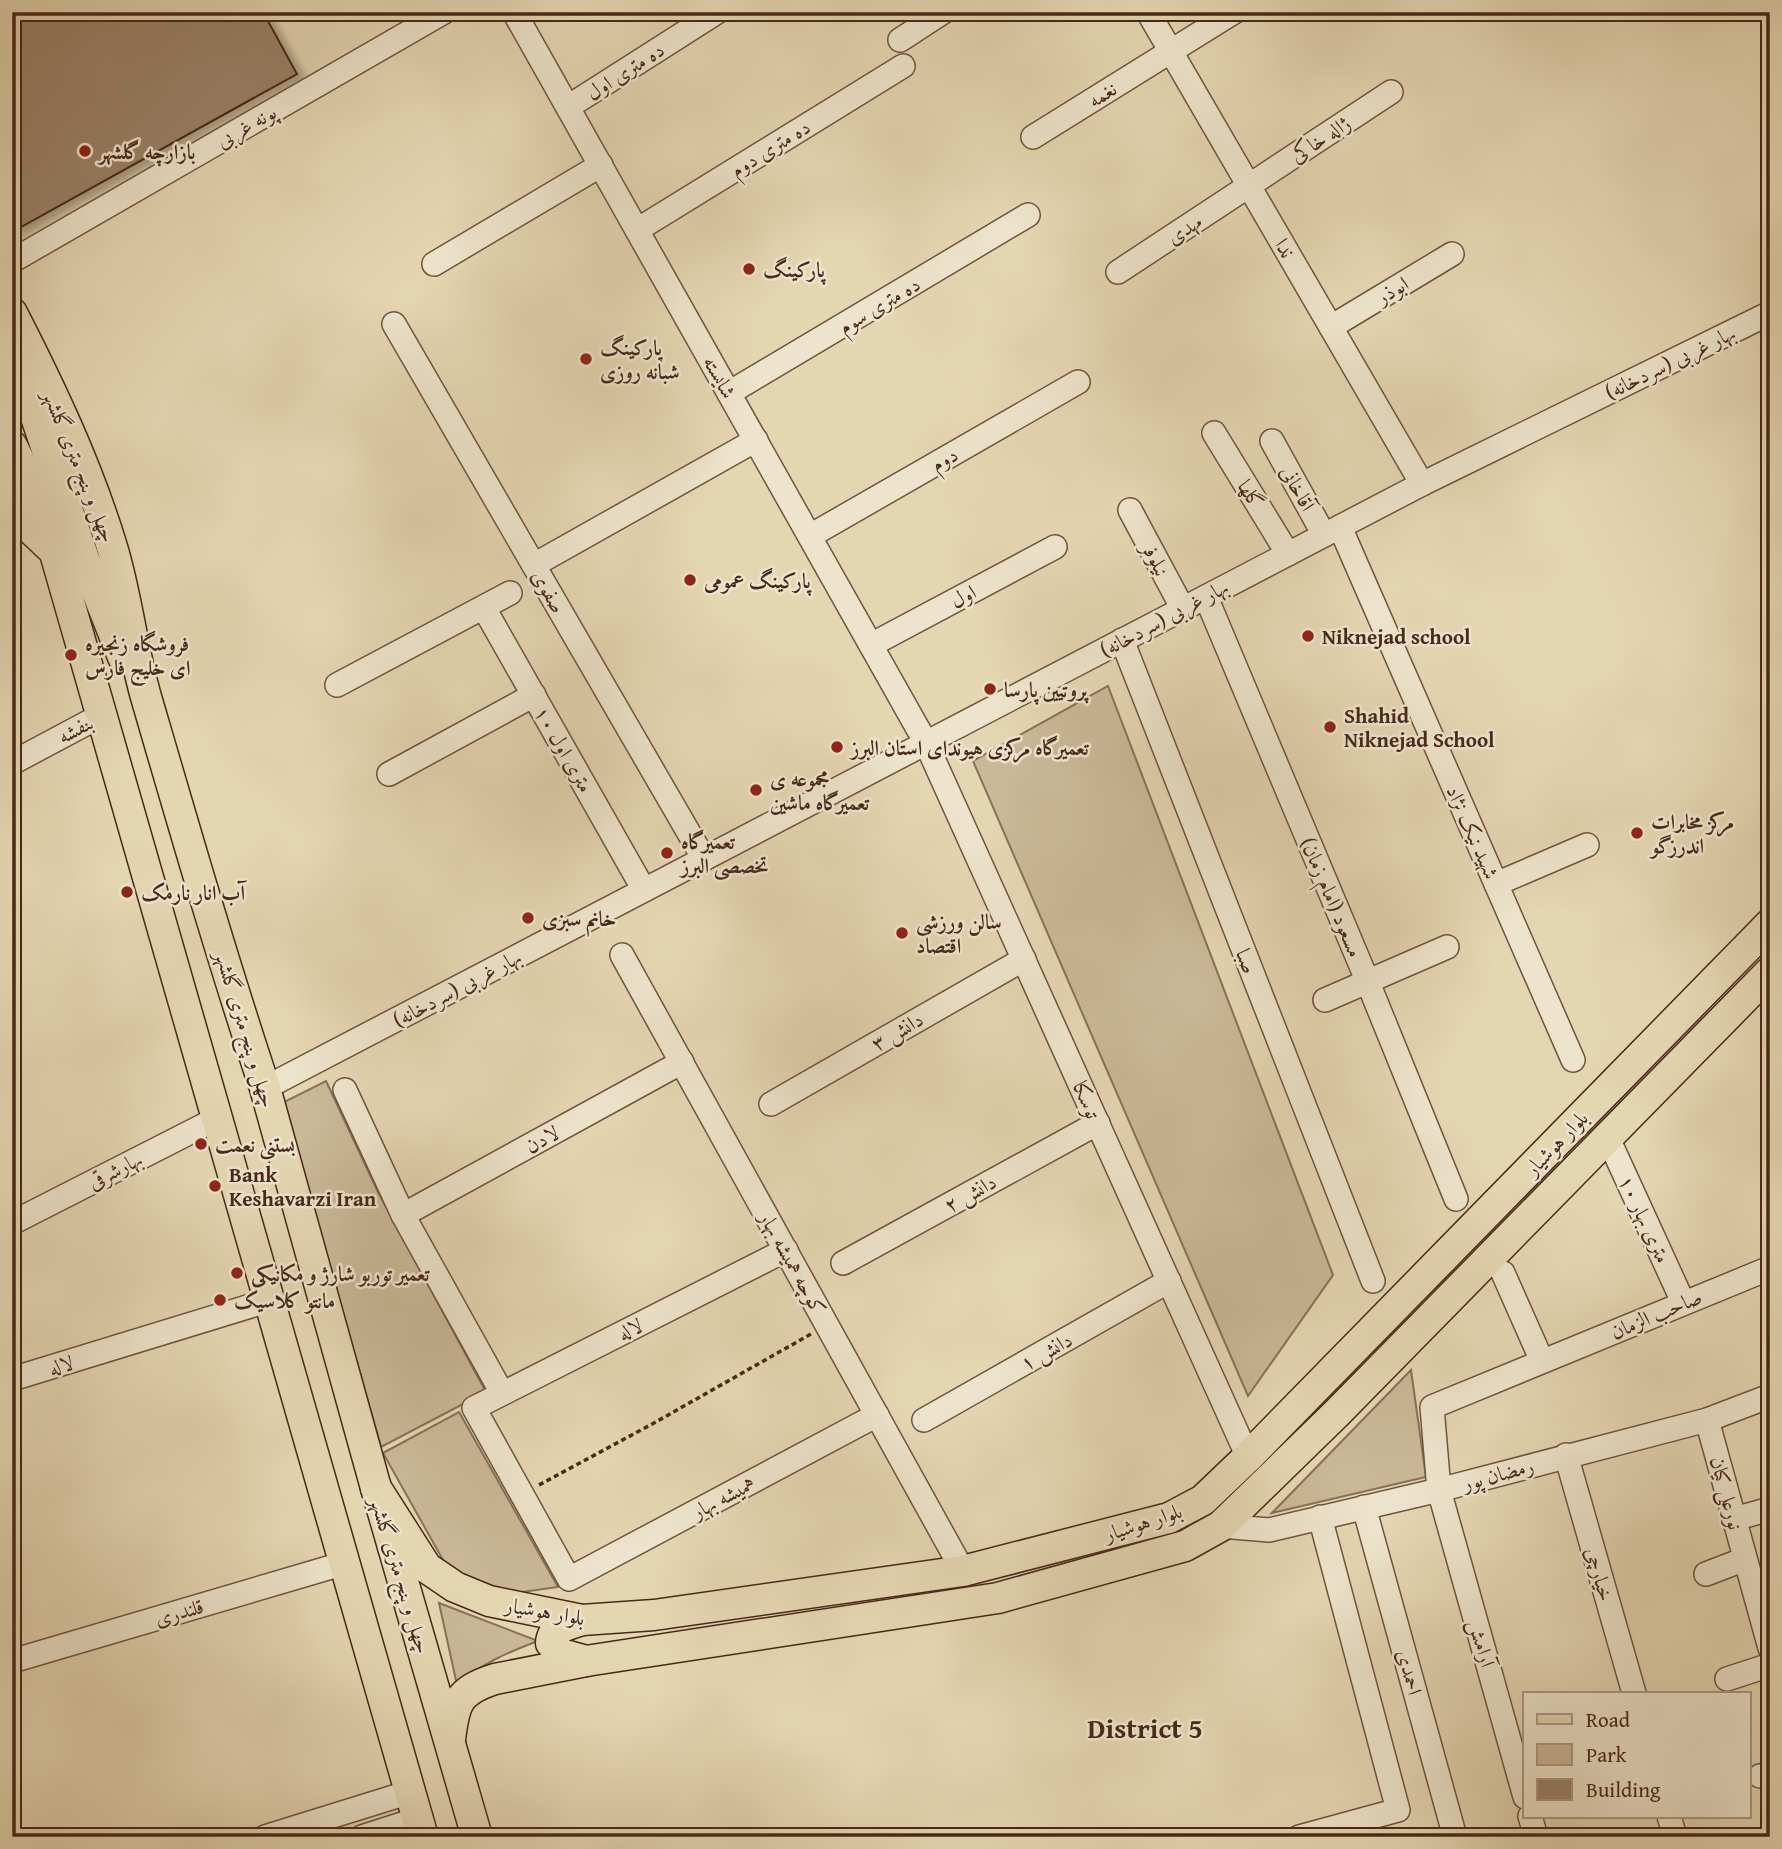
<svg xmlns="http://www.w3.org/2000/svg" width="1782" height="1849" font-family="'Gentium Book Plus',Amiri,serif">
<defs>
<filter id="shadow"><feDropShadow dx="8" dy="4.5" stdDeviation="3.5" flood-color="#0004"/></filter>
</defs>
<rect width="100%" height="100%" fill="#e5d6b2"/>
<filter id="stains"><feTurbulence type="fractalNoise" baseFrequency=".00286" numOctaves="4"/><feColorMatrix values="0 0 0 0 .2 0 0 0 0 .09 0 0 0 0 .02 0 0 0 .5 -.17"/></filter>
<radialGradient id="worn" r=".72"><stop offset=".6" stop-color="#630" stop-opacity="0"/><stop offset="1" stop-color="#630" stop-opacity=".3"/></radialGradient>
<g fill="#cab898" stroke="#897059" stroke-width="2">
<path d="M 1108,686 L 1333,1275 L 1248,1396 L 973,761 Z"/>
<path d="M 326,1081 L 377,1190 L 486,1392 L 381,1447 L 284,1102 Z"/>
<path d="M 1411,1370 L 1426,1477 L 1272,1513 Z"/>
<path d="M 459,1412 L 558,1587 L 515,1593 L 471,1580 L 443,1560 L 383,1453 Z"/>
<path d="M 439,1603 L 538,1641 C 506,1653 483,1663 457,1685 Z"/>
</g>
<path fill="#9a8269" stroke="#48281a" stroke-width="2" filter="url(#shadow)" d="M 12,12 L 263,12 L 297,74 L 12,232 Z"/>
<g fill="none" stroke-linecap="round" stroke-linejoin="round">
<g stroke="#6f5440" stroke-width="26">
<g id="minor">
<path d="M 514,12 L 926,743 L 1248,1457"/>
<path d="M 1148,12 L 1422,484"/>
<path d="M 900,40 L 943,12"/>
<path d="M 568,107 L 717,12"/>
<path d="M 1033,137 L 1234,12"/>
<path d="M 637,230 L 903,66"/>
<path d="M 12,261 L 444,12"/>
<path d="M 434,264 L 601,165"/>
<path d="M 1118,272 L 1391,92"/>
<path d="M 394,324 L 704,859"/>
<path d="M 1331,327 L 1452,254"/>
<path d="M 729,393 L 1028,215"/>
<path d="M 1214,433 L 1288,554"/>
<path d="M 1272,441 L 1324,535"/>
<path d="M 1130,510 L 1183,609"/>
<path d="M 1340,527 L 1573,1060"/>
<path d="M 810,536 L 1078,382"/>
<path d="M 534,565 L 756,440"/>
<path d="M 1206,597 L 1367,980 L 1456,1199"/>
<path d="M 484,608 L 644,890"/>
<path d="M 1122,640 L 1373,1281"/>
<path d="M 871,645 L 1055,547"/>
<path d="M 337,685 L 510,593"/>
<path d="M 12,763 L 102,715"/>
<path d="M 389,774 L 534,695"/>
<path d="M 1496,884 L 1587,845"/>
<path d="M 622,955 L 963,1571"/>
<path d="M 1325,1000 L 1447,947"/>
<path d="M 265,1088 L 1422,484 L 1770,313"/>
<path d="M 345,1090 L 403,1215 L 502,1393"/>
<path d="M 771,1104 L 1024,959"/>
<path d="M 1607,1136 L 1683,1302"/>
<path d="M 403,1215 L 682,1062"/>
<path d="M 12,1223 L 218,1118"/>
<path d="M 786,1250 L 474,1408 L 569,1579 L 877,1415"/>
<path d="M 843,1263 L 1098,1123"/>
<path d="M 1503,1273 L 1542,1361"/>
<path d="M 12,1379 L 270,1300"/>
<path d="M 924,1420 L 1169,1281"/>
<path d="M 1707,1420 L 1770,1648"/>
<path d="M 1566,1455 L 1634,1693"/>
<path d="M 1364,1507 L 1455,1837"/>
<path d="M 1734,1519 L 1770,1509"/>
<path d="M 1221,1526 L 1269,1530 L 1439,1490 L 1707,1420 L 1770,1396"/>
<path d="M 1706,1574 L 1745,1559"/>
<path d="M 12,1661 L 345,1563"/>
<path d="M 1727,1679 L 1770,1665"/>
<path d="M 1760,1776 L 1770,1775"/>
<path d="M 1525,1797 L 1439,1490 L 1432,1407 L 1770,1268"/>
<path d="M 1530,1816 L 1536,1837"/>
<path d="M 1669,1816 L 1675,1837"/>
<path d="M 265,1837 L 410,1792"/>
<path d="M 362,1837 L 418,1819"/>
<path d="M 1299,1837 L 1398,1810 L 1320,1517"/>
</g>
</g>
<g stroke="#48281a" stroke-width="33">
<g id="major">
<path d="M 12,313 C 51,389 87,465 112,547 C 127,596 132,648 146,697 C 184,827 222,959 265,1088 L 376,1488 L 477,1837"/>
<path d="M 12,373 L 36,417 L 84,559 L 123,657"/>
<path d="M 12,446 L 34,490 L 55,553 L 423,1837"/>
<path d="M 12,511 L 50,547"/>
<path d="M 376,1488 L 427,1568 L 455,1587 L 489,1601 L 582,1620 L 654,1615 L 963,1571 L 1169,1518 L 1203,1500 L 1248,1457 L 1770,924"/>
<path d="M 582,1620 C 568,1625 552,1627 551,1643 L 561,1654 L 586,1661"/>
<path d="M 450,1740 C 454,1704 457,1691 495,1679 L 586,1661 L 998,1598 L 1185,1546 L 1221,1526 L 1337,1413 L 1770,972"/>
</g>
</g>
<path stroke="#48281a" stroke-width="3.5" stroke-dasharray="5 3.5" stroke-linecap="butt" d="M 539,1485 L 654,1423 L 811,1334"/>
<use href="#minor" stroke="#eee4cd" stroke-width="23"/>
<use href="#major" stroke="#e5d6b2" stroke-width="30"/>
</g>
<g fill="#8f2418" stroke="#eee4cd" stroke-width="2.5">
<circle cx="85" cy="151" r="7"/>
<circle cx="749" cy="269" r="7"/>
<circle cx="586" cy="359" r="7"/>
<circle cx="690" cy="580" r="7"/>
<circle cx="1308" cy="636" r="7"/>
<circle cx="71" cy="655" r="7"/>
<circle cx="990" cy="689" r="7"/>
<circle cx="1330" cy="727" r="7"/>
<circle cx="837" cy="747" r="7"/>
<circle cx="756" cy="790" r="7"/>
<circle cx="1637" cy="833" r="7"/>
<circle cx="667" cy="853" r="7"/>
<circle cx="127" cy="892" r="7"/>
<circle cx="528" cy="918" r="7"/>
<circle cx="902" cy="933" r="7"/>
<circle cx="201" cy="1144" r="7"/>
<circle cx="215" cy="1186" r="7"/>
<circle cx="237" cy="1273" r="7"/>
<circle cx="220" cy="1300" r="7"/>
</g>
<g text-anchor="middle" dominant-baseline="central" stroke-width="5" stroke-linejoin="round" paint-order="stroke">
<g font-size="21" fill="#48281a" stroke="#eee4cd">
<text transform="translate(625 71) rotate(-33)">ده متری اول</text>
<text transform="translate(1102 94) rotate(-32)">نغمه</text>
<text transform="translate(246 126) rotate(-30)">پونه غربی</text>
<text transform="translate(1320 139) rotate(-33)">ژاله خاکی</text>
<text transform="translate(770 148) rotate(-32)">ده متری دوم</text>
<text transform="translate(1184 229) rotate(-33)">مهدی</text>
<text transform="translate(1285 248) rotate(60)">ندا</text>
<text transform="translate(1392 290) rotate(-31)">ابوذر</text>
<text transform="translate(879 305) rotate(-31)">ده متری سوم</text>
<text transform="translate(1670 362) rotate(-26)">بهار غربی (سردخانه)</text>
<text transform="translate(720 377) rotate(61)">شایسته</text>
<text transform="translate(944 459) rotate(-30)">دوم</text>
<text transform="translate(80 466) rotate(68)">چهل و پنج متری گلشهر</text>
<text transform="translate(1298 488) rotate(61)">آقاخانی</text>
<text transform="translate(1251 494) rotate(58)">گلها</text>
<text transform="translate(1156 559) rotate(62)">نیلوفر</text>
<text transform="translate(549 591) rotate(60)">صفوی</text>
<text transform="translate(963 596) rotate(-28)">اول</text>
<text transform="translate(1164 618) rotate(-28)">بهار غربی (سردخانه)</text>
<text transform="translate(75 729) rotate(-28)">بنفشه</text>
<text transform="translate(564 749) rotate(60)">۱۰ متری اول</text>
<text transform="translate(1473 832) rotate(66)">شهید نیک نژاد</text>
<text transform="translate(1332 897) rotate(67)">مسعود (امام زمان)</text>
<text transform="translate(1247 961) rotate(69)">صبا</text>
<text transform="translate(457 988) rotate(-28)">بهار غربی (سردخانه)</text>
<text transform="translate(246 1029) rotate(73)">چهل و پنج متری گلشهر</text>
<text transform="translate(897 1031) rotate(-30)">دانش ۳</text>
<text transform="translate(1087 1100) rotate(66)">توسکا</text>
<text transform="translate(542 1139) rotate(-29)">لادن</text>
<text transform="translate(1556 1143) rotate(-46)">بلوار هوشیار</text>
<text transform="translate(115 1170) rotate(-27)">بهارشرقی</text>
<text transform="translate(970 1193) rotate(-29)">دانش ۲</text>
<text transform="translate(1645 1219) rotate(65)">۱۰ متری بهار</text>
<text transform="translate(793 1263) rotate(61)">کوچه همیشه بهار</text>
<text transform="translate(1656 1314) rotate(-23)">صاحب الزمان</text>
<text transform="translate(630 1329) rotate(-27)">لاله</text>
<text transform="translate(1046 1351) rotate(-29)">دانش ۱</text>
<text transform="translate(61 1365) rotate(-17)">لاله</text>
<text transform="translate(1498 1474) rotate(-15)">رمضان پور</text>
<text transform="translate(1727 1493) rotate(75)">نورعلی کیان</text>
<text transform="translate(723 1497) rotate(-28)">همیشه بهار</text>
<text transform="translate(1143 1522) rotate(-18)">بلوار هوشیار</text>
<text transform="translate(1600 1574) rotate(74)">خیارچی</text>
<text transform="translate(401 1575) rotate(73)">چهل و پنج متری گلشهر</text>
<text transform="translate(545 1611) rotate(10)">بلوار هوشیار</text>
<text transform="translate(179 1612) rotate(-16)">قلندری</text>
<text transform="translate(1482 1643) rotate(74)">آرامش</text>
<text transform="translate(1410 1672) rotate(75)">احمدی</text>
</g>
<g font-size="21" font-weight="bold" fill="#48281a" stroke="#eee4cd" text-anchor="start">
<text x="99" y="151">بازارچه گلشهر</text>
<text x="763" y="269">پارکینگ</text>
<text x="600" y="347">پارکینگ<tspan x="600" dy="24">شبانه روزی</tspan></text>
<text x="704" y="580">پارکینگ عمومی</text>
<text x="1322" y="636">Niknejad school</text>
<text x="85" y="643">فروشگاه زنجیره<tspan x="85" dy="24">ای خلیج فارس</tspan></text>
<text x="1004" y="689">پروتیین پارسا</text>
<text x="1344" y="715">Shahid<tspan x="1344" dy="24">Niknejad School</tspan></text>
<text x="851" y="747">تعمیرگاه مرکزی هیوندای استان البرز</text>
<text x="770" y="778">مجموعه ی<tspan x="770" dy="24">تعمیرگاه ماشین</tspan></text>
<text x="1651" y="821">مرکز مخابرات<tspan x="1651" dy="24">اندرزگو</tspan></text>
<text x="681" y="841">تعمیرگاه<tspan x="681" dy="24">تخصصی البرز</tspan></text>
<text x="141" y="892">آب انار نارمک</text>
<text x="542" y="918">خانم سبزی</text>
<text x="916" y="921">سالن ورزشی<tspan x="916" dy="24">اقتصاد</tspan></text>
<text x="215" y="1144">بستنی نعمت</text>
<text x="229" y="1174">Bank<tspan x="229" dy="24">Keshavarzi Iran</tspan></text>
<text x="251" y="1273">تعمیر توربو شارژ ‌و مکانیکی</text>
<text x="234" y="1300">مانتو کلاسیک</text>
</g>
<g font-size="28" font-weight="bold" fill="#48281a" stroke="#eee4cd">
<text x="1145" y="1727">District 5</text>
</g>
</g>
<rect width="1782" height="1849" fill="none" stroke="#e5d6b2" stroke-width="42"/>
<rect x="14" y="14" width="1754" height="1821" fill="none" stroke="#48281a" stroke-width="3.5"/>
<rect x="21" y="21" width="1740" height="1807" fill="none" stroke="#48281a" stroke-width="2"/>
<rect x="1523" y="1692" width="228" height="126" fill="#eee4cd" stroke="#ac9985" stroke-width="2"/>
<rect x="1537" y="1714" width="35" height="10" fill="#e5d6b2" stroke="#ac9985" stroke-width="2"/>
<text x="1586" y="1727" font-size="21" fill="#48281a">Road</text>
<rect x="1537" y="1744" width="35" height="21" fill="#cab898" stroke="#ac9985" stroke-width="2"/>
<text x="1586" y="1762" font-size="21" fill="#48281a">Park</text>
<rect x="1537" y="1779" width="35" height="21" fill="#9a8269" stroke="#ac9985" stroke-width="2"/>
<text x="1586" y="1797" font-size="21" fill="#48281a">Building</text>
<rect width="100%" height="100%" filter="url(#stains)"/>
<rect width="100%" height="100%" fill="url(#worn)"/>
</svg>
